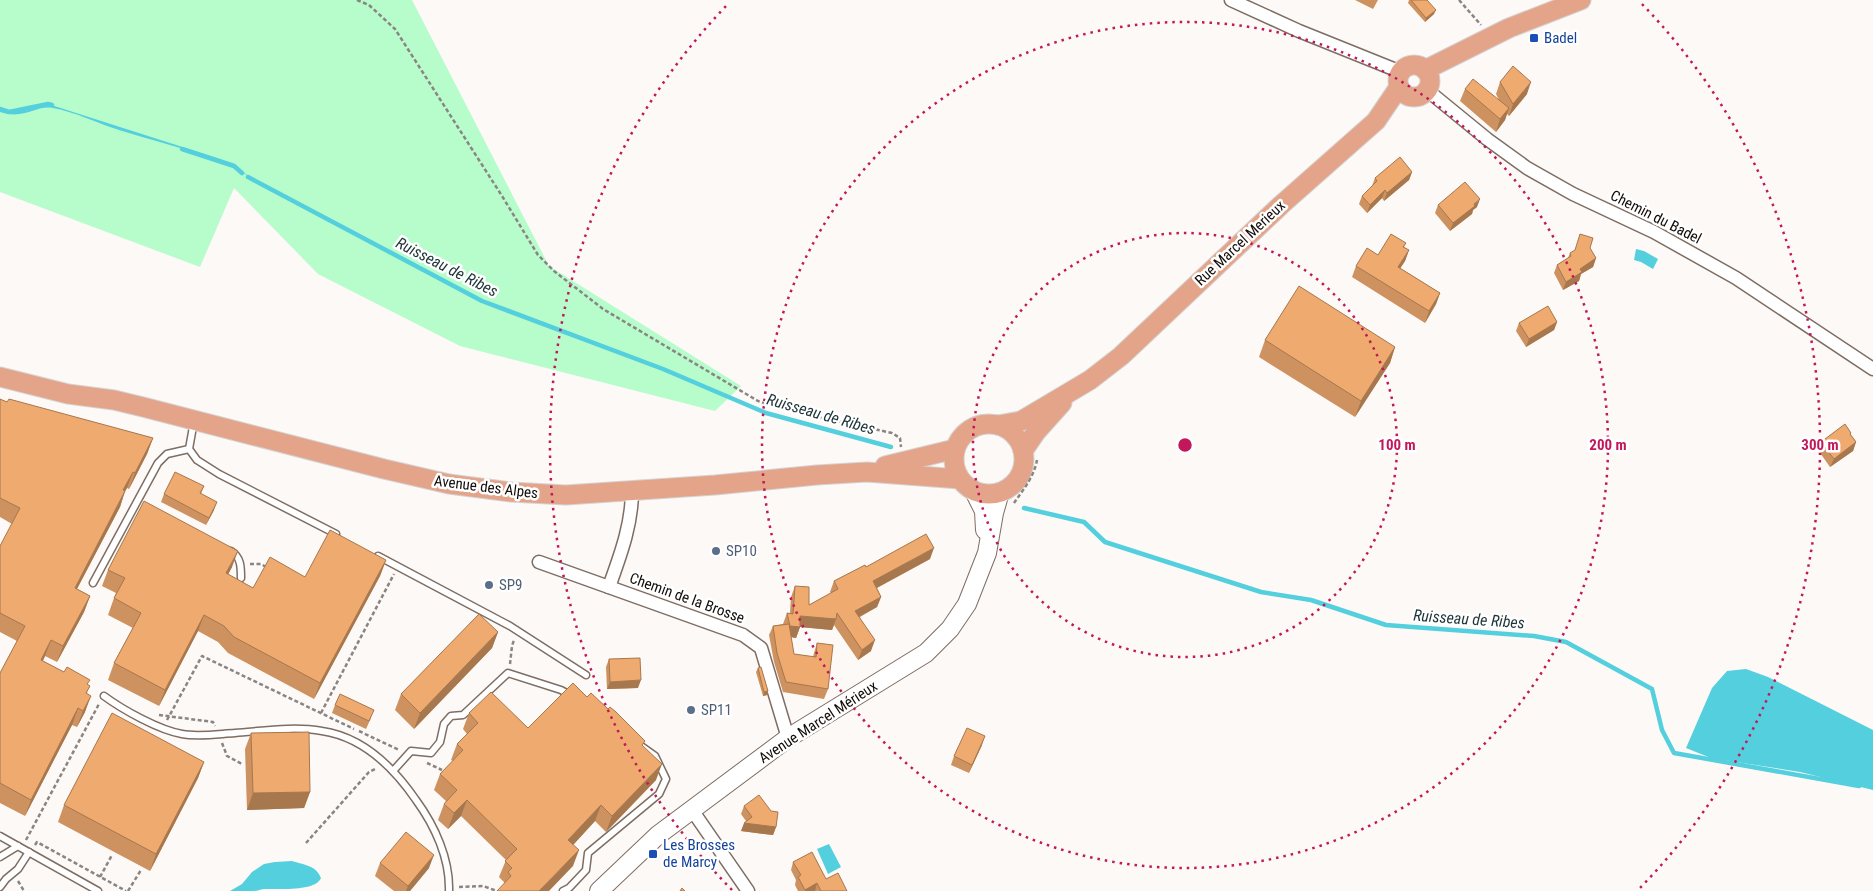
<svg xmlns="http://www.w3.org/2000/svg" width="1873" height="891" font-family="'Roboto Condensed',sans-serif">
<rect width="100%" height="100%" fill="#fdf9f7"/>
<path fill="#b7fccb" d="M 0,0 L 412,0 L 549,266 L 741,386 L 715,411 L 460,346 L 318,274 L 234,188 L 200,267 L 0,192 Z"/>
<g fill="#53cfde">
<path d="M 48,104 L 220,159 L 234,164 L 253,180 L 237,168 L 226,163 C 191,150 154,141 119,130 C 97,123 75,112 53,108 C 35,105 25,120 0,112 L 0,109 C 19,115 30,110 48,104 Z"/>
<path d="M 1636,249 L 1644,251 L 1658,259 L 1653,269 L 1641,262 L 1634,260 Z"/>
<path d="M 1746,669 L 1768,677 L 1873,730 L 1873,790 L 1800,772 L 1711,758 L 1686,748 L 1712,688 L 1727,671 Z"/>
<path d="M 829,844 L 841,867 L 828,874 L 817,849 Z"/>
<path d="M 292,861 C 304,865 316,865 321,878 C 316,891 281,889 265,889 C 261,889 258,891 254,891 C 246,891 238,891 230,891 L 242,884 L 252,872 L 264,864 L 275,862 Z"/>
</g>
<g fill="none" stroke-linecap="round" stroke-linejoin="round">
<g stroke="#53cfde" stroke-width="4.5">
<path d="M 0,109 L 9,112 L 48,104 L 52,105"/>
<path d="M 182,149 L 234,166 L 242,173"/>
<path d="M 248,177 L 482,301 L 663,369 L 766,413 L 891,447"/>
<path d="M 1024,508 L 1084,522 L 1105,542 L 1261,592 L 1311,600 L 1386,625 L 1534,636 L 1566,642 L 1652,689 L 1662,730 L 1674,753 L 1859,786"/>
</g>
<g stroke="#7e6d63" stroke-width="9">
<g id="lane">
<path d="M 194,421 L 189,449 L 197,460 L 219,474 L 336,534"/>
<path d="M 231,551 C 241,557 241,567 241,578"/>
<path d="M 378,556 L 510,626 L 586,675"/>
<path d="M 93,583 L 158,463 L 167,454 L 189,449"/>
<path d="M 104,696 C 123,710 159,730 182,734 C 198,737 218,734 235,733 C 263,731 293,726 322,731 C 363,737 394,768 416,800 C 435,826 450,859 449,891"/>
<path d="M 393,771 L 411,751 L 431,753 L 440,742 L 444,724 L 451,716 L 463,715 L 508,673 L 561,690 L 570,695"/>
<path d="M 0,836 L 98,891"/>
<path d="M 0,857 L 18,846"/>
<path d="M 0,887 L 6,879 L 18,869 L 29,852"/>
<path d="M 563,891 L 569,888 L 586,870 L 588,853 L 659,794 L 666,779 L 655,756 L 641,746"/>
</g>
</g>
<g stroke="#7e6d63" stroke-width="15">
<g id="street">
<path d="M 1231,0 L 1299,31 L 1401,72"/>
<path d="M 1427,90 L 1487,139 L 1527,168 L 1573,194 L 1654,232 L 1736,278 L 1873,369"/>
<path d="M 539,562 L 743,635 L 761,648 L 788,738"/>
<path d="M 609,587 C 620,556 632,525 632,491"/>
<path d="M 692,810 L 748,891"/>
</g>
</g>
<g stroke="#7e6d63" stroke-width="20">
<g id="secondary">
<path d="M 974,491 L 984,511 L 985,530"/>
<path d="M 599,891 L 658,835 L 788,738 L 926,653 L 950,629 L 967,604 L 987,553 L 994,513 L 1000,492"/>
</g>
</g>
<g stroke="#d4d3d3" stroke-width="21">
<g id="primary">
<circle cx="1414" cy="81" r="16"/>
<path d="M 1425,70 L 1509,28 L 1581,0"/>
<path d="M 0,377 L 68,394 L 114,400 L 143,407 L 384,469 L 449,484 L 511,492 L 566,495 L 715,485 L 817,475 L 867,472 L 960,479"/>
<circle cx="989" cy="459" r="35"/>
<path d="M 998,425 L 1021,421 L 1090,380 L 1121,356 L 1281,205 L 1376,121 L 1399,87"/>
<path d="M 1023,451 L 1036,432 L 1062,403"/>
<path d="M 885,466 L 955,449"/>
</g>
</g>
<g stroke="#8a8583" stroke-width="2.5" stroke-dasharray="4 2.5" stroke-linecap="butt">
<path d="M 357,0 L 369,5 L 395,29 L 502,196 L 538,255 L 554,271 L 603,309 L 758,401 L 778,408 L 892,433 L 900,438 L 901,447"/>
<path d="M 1459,0 L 1481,25"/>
<path d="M 1014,503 C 1023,490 1034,477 1037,460"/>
<path d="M 250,564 L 261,564 L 266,567"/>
<path d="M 510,664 L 512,646 L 514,640"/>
<path d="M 321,713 L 394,574"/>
<path d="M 159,715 L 213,722 L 215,726"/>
<path d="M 167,720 L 202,656 L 354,729"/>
<path d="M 359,731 L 399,750"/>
<path d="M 222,743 L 227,756 L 242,764"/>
<path d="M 427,763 L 442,770"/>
<path d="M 26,840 L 99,704"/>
<path d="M 306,843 L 369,772 L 377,768"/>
<path d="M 35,845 L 37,842 L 126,891"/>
<path d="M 100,877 L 112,855"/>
<path d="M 18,881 L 24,891"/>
<path d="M 459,887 L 483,886 L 497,891"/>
<path d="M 128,891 L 141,870"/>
</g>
<use href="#lane" stroke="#fff" stroke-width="6"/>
<use href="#street" stroke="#fff" stroke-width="12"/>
<use href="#secondary" stroke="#fff" stroke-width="18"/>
<use href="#primary" stroke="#e4a489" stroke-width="19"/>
</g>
<g fill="#cd925f">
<path d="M 1355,0 L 1378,0 L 1373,9 Z"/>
<path d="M 1409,0 L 1427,0 L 1434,14 L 1425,22 L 1408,3 Z"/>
<path d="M 1500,82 L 1527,94 L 1509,116 L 1507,114 L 1505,120 L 1496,132 L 1460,101 L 1465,89 L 1499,100 L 1496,94 Z"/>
<path d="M 1412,172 L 1409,180 L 1384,201 L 1382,198 L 1367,213 L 1359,204 L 1362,196 L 1372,186 L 1375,178 Z"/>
<path d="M 1438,205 L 1477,207 L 1473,210 L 1472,214 L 1450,231 L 1435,213 Z"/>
<path d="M 1406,243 L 1404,247 L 1409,250 L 1405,261 L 1400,268 L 1440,293 L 1436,304 L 1425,323 L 1352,277 L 1356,266 L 1378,255 Z"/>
<path d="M 1590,248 L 1596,258 L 1593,267 L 1581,274 L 1579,281 L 1563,290 L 1554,273 L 1557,265 L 1568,258 L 1570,253 Z"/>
<path d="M 1557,322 L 1554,330 L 1526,347 L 1516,331 L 1519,323 Z"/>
<path d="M 1265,340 L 1395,347 L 1390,363 L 1355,417 L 1259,357 Z"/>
<path d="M 0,399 L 7,402 L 153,438 L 147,454 L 129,489 L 127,488 L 125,491 L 120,507 L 77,589 L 90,596 L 84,612 L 57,662 L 45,656 L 43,661 L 88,685 L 85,712 L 77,727 L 72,725 L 25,816 L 0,803 L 0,673 L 17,641 L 0,632 L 0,546 L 12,524 L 0,517 Z"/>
<path d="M 1851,433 L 1851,435 L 1856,442 L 1853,451 L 1830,467 L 1818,450 L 1821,442 Z"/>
<path d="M 204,486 L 201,494 L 214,510 L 206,525 L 161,502 L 164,494 Z"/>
<path d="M 930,559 L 877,588 L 881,597 L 877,607 L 860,617 L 871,651 L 858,660 L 834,625 L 832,630 L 800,627 L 796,638 L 791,637 L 794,654 L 813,657 L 814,653 L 817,643 L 828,689 L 824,699 L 783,692 L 774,662 L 769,635 L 773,626 L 783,624 L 787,613 L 790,613 L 791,597 L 795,586 L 809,605 L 831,593 L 830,592 L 834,581 L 866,567 Z"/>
<path d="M 386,560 L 380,576 L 314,699 L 228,653 L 218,642 L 198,631 L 159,706 L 108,680 L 114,663 L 133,628 L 108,615 L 114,598 L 116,593 L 102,586 L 108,570 L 232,567 L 228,574 L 253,588 Z"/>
<path d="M 498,632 L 492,648 L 414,729 L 395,710 L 401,694 Z"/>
<path d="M 609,659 L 638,688 L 607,689 L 606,667 Z"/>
<path d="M 758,668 L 768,691 L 767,695 L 763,696 L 756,672 Z"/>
<path d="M 587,697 L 643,746 L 656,780 L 606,832 L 595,821 L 573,845 L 573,866 L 504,884 L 504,882 L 499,877 L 506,860 L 461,816 L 448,829 L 438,820 L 444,804 L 446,801 L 434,790 L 440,774 L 453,761 L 451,760 L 457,744 L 467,734 L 463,729 L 469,713 L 528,728 Z"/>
<path d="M 335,705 L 371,718 L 366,729 L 332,713 Z"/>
<path d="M 251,733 L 310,792 L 304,808 L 247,810 L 245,749 Z"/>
<path d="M 982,745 L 969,773 L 951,765 L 954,756 Z"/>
<path d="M 204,762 L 198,778 L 150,871 L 58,822 L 64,805 Z"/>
<path d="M 744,806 L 776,827 L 773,835 L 741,831 L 746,821 L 741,814 Z"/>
<path d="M 793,862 L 826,879 L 847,891 L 798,891 L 795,885 L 796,880 L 791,870 Z"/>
<path d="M 380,863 L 429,868 L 410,891 L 394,891 L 375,876 Z"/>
</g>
<g fill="#a7774e">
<path d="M 1436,10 L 1434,14 L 1425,22 L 1426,18 Z"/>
<path d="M 1531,82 L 1527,94 L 1509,116 L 1513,104 Z"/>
<path d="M 1509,108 L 1505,120 L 1496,132 L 1500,119 Z"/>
<path d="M 1412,172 L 1409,180 L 1384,201 L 1387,193 Z"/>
<path d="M 1385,190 L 1382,198 L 1367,213 L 1370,205 Z"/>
<path d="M 1480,199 L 1477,207 L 1473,210 L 1472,214 L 1450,231 L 1453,223 Z"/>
<path d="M 1409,250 L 1405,261 L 1394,278 L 1398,267 Z"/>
<path d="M 1596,258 L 1593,267 L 1581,274 L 1579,281 L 1563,290 L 1566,282 L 1580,269 Z"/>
<path d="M 1440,293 L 1436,304 L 1425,323 L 1429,311 Z"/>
<path d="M 1557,322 L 1554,330 L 1526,347 L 1529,339 Z"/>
<path d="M 1395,347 L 1390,363 L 1355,417 L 1361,401 Z"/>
<path d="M 153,438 L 147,454 L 129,489 L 135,473 Z"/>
<path d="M 1856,442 L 1853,451 L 1830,467 L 1834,459 Z"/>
<path d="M 133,472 L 127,488 L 117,506 L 123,490 Z"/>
<path d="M 125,491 L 120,507 L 69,604 L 75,588 Z"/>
<path d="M 217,502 L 214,510 L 206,525 L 209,518 Z"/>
<path d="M 934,548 L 930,559 L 869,592 L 873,581 Z"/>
<path d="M 238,551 L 232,567 L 220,590 L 226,573 Z"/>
<path d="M 386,560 L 380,576 L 314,699 L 320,683 Z"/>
<path d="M 90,596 L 84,612 L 57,662 L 63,646 Z"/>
<path d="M 881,597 L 877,607 L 851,621 L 855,611 Z"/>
<path d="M 204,615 L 198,631 L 159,706 L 165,690 Z"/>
<path d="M 800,616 L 836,619 L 832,630 L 800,627 L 796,638 L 786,636 L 790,626 Z"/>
<path d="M 498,632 L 492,648 L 414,729 L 420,713 Z"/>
<path d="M 51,640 L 45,656 L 35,676 L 41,660 Z"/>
<path d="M 875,640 L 871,651 L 858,660 L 862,650 Z"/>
<path d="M 641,680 L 638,688 L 607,689 L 610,682 Z"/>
<path d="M 768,691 L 767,695 L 763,696 L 764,692 Z"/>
<path d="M 91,696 L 85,712 L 77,727 L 83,711 Z"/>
<path d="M 78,708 L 72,725 L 25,816 L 31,800 Z"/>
<path d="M 985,736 L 982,745 L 969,773 L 972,765 Z"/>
<path d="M 204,762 L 198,778 L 150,871 L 156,854 Z"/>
<path d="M 662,764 L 656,780 L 606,832 L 612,816 Z"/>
<path d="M 310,792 L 304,808 L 247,810 L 253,793 Z"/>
<path d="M 467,800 L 461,816 L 448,829 L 454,813 Z"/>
<path d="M 601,805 L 595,821 L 563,856 L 568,840 Z"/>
<path d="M 744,823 L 776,827 L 773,835 L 741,831 Z"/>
<path d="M 579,850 L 573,866 L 549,891 L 539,891 Z"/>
<path d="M 434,855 L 429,868 L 410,891 L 406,891 L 408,886 Z"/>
<path d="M 817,883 L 815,891 L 805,891 L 805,890 Z"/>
</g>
<g fill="#eeaa6f" stroke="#a7774e">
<path d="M 1411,0 L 1427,0 L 1436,10 L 1426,18 Z"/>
<path d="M 1513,66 L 1531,82 L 1513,104 L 1500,82 Z"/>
<path d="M 1473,79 L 1509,108 L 1500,119 L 1465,89 Z"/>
<path d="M 1400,157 L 1412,172 L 1387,193 L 1385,190 L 1370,205 L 1362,196 L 1377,181 L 1375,178 Z"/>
<path d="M 1465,182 L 1480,199 L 1474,204 L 1475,206 L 1453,223 L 1438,205 Z"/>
<path d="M 1391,234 L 1406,243 L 1403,247 L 1409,250 L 1398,267 L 1440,293 L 1429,311 L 1356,266 L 1367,248 L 1378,255 Z"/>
<path d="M 1580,234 L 1593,238 L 1590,248 L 1596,258 L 1580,269 L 1582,272 L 1566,282 L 1557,265 L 1571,256 L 1570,253 L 1575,250 Z"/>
<path d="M 1299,286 L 1395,347 L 1361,401 L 1265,340 Z"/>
<path d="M 1548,306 L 1557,322 L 1529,339 L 1519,323 Z"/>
<path d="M 0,399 L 7,402 L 9,399 L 153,438 L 135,473 L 133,472 L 123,490 L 125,491 L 75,588 L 90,596 L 63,646 L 51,640 L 41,660 L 64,672 L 67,667 L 90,680 L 87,684 L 90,686 L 86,693 L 91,696 L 83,711 L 78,708 L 31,800 L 0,783 L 0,673 L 25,626 L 0,613 L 0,546 L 20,508 L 0,498 Z"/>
<path d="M 1845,424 L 1851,433 L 1850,434 L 1856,442 L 1834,459 L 1821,442 Z"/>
<path d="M 175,472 L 204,486 L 200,493 L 217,502 L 209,518 L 164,494 Z"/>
<path d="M 144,501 L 238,551 L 226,573 L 253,588 L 270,557 L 305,577 L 330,530 L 386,560 L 320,683 L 234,637 L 224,626 L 204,615 L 165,690 L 114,663 L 141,613 L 114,598 L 125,578 L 108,570 Z"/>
<path d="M 926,534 L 934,548 L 873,581 L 881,597 L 855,611 L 875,640 L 862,650 L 837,613 L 836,619 L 800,616 L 800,627 L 790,626 L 787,613 L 793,614 L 795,586 L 809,587 L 809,605 L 838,589 L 834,581 L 865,565 L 866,567 Z"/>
<path d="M 479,614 L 498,632 L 420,713 L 401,694 Z"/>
<path d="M 789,624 L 794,654 L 816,657 L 817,643 L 833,645 L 828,689 L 786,682 L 777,653 L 773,626 Z"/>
<path d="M 640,658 L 641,680 L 610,682 L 609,659 Z"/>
<path d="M 761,667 L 768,691 L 764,692 L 758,668 Z"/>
<path d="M 573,683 L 587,697 L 591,693 L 608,709 L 610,707 L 616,712 L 645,741 L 642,745 L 662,764 L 612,816 L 601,805 L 568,840 L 579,850 L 539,891 L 497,891 L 511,876 L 508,872 L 512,868 L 505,861 L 517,849 L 467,800 L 454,813 L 444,804 L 457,790 L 440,774 L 463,750 L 457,744 L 478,723 L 469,713 L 491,692 L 528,728 Z"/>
<path d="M 340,694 L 374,710 L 369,721 L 335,705 Z"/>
<path d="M 112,713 L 204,762 L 156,854 L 64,805 Z"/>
<path d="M 967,728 L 985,736 L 972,765 L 954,756 Z"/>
<path d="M 309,732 L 310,792 L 253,793 L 251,733 Z"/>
<path d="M 759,795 L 771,811 L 778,812 L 776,827 L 744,823 L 752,817 L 744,806 Z"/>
<path d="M 406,832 L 434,855 L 408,886 L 380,863 Z"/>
<path d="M 812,852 L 826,879 L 838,873 L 847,891 L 821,891 L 817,883 L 805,890 L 798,877 L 801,875 L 793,862 Z"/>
<path d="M 682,888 L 685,891 L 680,891 Z"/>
</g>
<g fill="none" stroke="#c2185b" stroke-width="2.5" stroke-dasharray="2.5 5">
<circle cx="1185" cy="445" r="212"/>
<circle cx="1185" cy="445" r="423"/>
<path d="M732 890A635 635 0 0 1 728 4M1642 4A635 635 0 0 1 1638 890"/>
</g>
<g fill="#1a4fb4" stroke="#fff" stroke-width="2">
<rect x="1529" y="33" width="10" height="10" rx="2.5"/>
<rect x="648" y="849" width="10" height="10" rx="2.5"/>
</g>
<g fill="#5c6f8a" stroke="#fff" stroke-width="2">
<circle cx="716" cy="551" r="5"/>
<circle cx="489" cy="585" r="5"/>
<circle cx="691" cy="710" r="5"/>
</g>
<g text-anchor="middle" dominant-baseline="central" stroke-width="5" stroke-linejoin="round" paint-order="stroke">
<g font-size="15" fill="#164399" stroke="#fff" text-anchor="start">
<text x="1544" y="38">Badel</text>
<text x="663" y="845">Les Brosses<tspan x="663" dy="17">de Marcy</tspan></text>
</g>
<g font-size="15" fill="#110b08" stroke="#fff">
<text transform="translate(1656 217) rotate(27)">Chemin du Badel</text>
<text transform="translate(1240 243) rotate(-43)">Rue Marcel Merieux</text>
<text transform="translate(486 487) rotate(7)">Avenue des Alpes</text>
<text transform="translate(687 598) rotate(20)">Chemin de la Brosse</text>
<text transform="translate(818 722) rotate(-33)">Avenue Marcel Mérieux</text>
</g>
<g font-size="15" fill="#4e5e75" stroke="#fff" text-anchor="start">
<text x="726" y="551">SP10</text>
<text x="499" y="585">SP9</text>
<text x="701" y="710">SP11</text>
</g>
<g font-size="16" font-style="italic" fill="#1e3437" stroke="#fff">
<text transform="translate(447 267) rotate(27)">Ruisseau de Ribes</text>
<text transform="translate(821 414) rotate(16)">Ruisseau de Ribes</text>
<text transform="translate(1469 619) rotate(4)">Ruisseau de Ribes</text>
</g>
</g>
<circle cx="1185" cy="445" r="8" fill="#c2185b" stroke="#fff" stroke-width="2.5"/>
<g font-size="15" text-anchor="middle" font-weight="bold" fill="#c2185b" stroke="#fff" stroke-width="5" stroke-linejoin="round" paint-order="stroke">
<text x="1397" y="450">100 m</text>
<text x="1608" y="450">200 m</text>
<text x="1820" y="450">300 m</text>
</g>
</svg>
